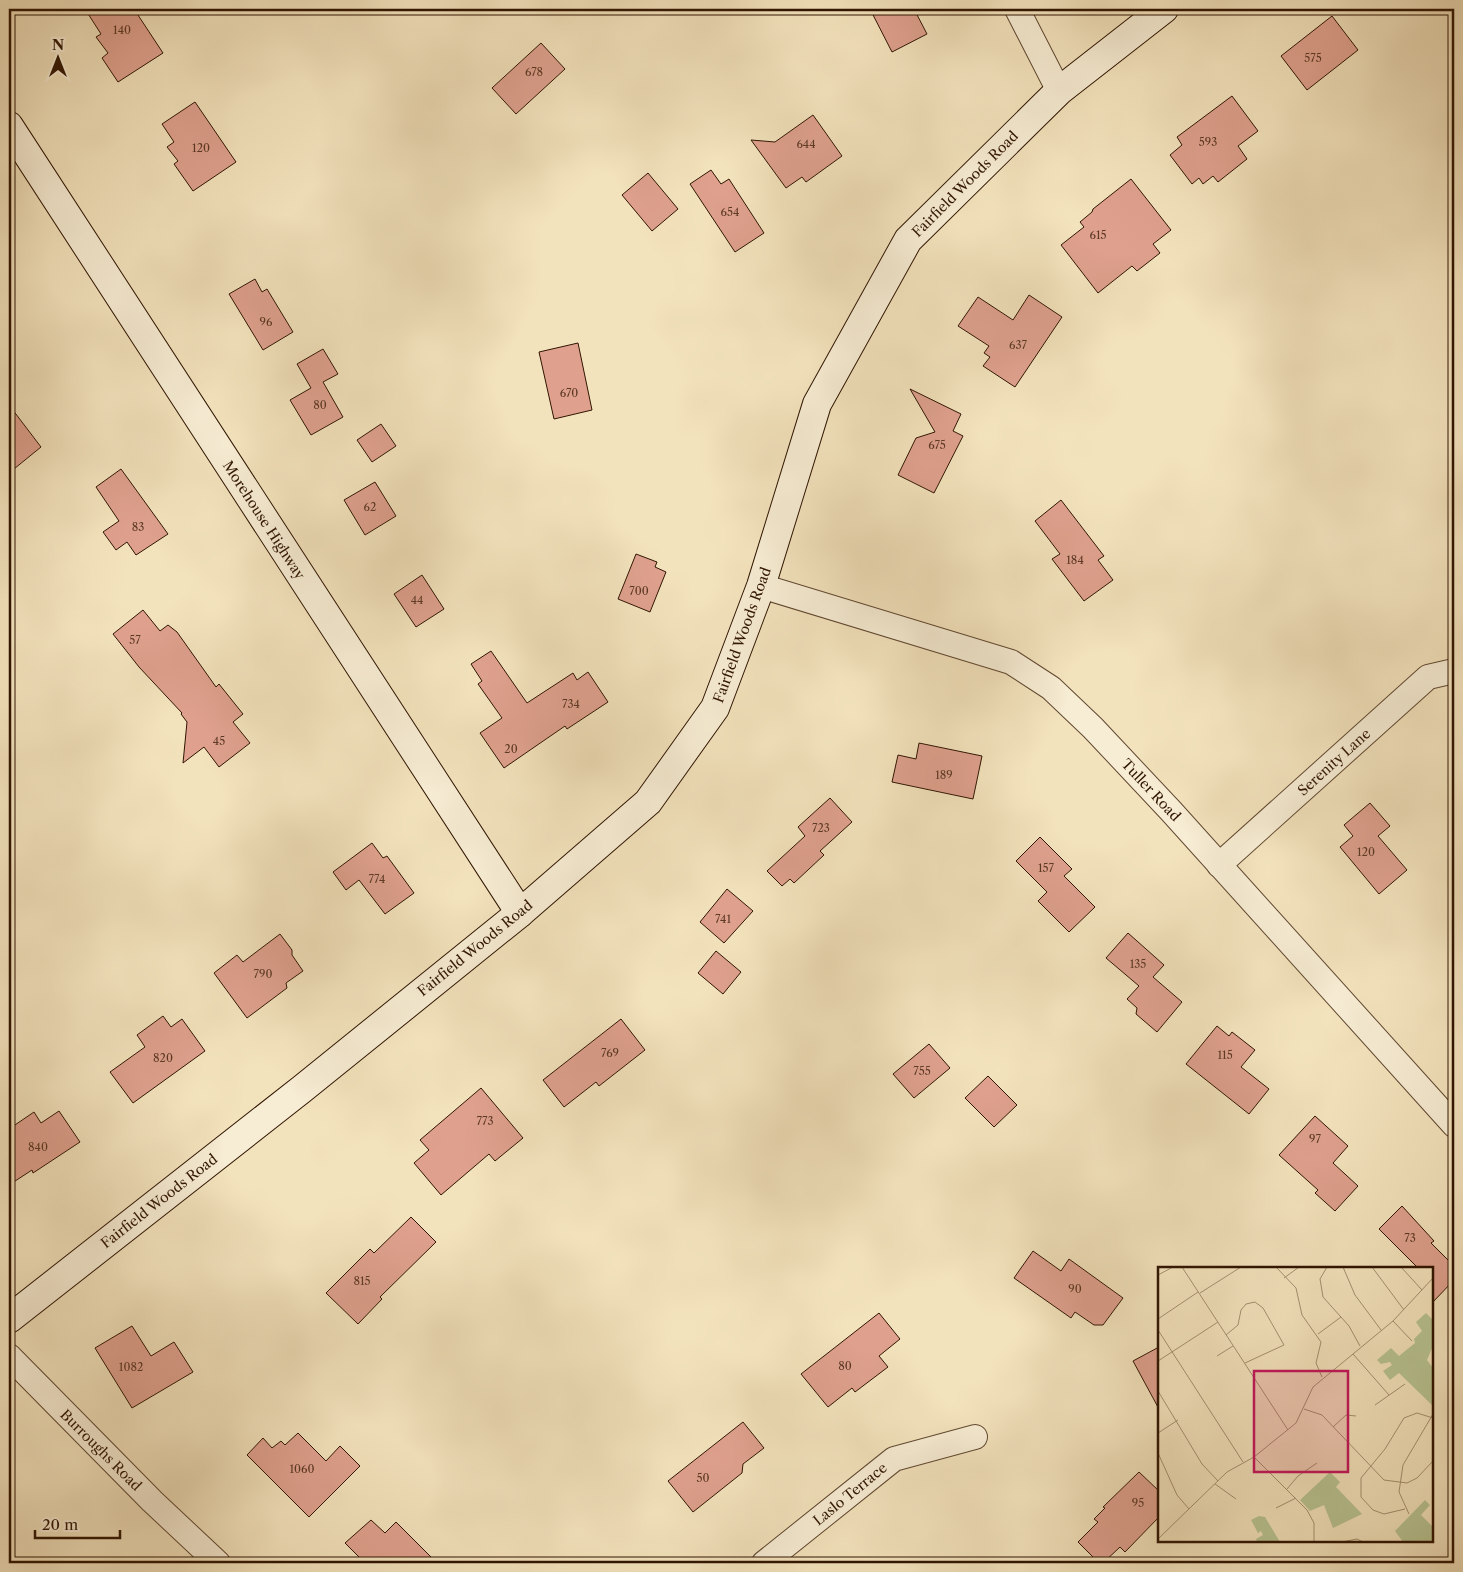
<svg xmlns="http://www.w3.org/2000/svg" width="1463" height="1572" font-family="'Libre Caslon Text',serif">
<rect width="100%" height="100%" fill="#f3e3bd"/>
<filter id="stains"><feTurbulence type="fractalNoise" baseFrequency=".004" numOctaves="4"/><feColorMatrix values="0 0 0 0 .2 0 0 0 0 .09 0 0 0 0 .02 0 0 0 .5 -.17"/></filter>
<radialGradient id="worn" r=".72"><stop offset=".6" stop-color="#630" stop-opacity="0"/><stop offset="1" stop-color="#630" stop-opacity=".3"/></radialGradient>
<g fill="#dfa18e" stroke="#301502">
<path d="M 85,9 L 134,9 L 163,53 L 118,82 L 102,58 L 108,53 L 96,37 L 101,34 Z"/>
<path d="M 870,9 L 914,9 L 927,34 L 892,52 Z"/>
<path d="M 1332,16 L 1358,50 L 1307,90 L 1281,56 Z"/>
<path d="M 541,43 L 565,69 L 516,114 L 492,88 Z"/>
<path d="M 1232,96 L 1258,131 L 1238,146 L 1247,159 L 1218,182 L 1213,176 L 1203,184 L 1199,178 L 1192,184 L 1170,155 L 1182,145 L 1177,137 Z"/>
<path d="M 195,102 L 236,162 L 193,191 L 174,164 L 178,161 L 167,147 L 174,142 L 162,124 Z"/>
<path d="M 813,115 L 842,156 L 806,182 L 802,177 L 786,188 L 751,140 L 775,142 Z"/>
<path d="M 711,170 L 721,184 L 729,179 L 764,233 L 735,252 L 690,184 Z"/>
<path d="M 648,173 L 678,209 L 652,231 L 622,195 Z"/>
<path d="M 1131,179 L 1171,230 L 1153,244 L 1160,253 L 1137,271 L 1132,266 L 1098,293 L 1061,245 L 1084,227 L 1080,222 L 1092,212 L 1093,209 Z"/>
<path d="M 255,279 L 262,292 L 267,289 L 293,332 L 263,350 L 229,294 Z"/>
<path d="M 1029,295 L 1062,317 L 1015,387 L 983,366 L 990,357 L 984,353 L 989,346 L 958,326 L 978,297 L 1013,320 Z"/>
<path d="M 578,343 L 592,410 L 554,419 L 539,352 Z"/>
<path d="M 323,349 L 338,374 L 323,382 L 343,417 L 311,435 L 290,400 L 311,388 L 297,364 Z"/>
<path d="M 910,389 L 961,414 L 953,431 L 963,436 L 934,493 L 898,475 L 916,438 L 935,432 Z"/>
<path d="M 9,405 L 41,447 L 9,473 Z"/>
<path d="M 381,424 L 396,446 L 372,462 L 357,440 Z"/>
<path d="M 121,469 L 168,534 L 136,555 L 127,542 L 116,550 L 103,532 L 119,521 L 96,487 Z"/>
<path d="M 375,482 L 396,516 L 365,535 L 344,500 Z"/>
<path d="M 1061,500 L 1104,556 L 1098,560 L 1113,580 L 1084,601 L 1052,559 L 1060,554 L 1035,521 Z"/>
<path d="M 636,554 L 657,562 L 655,567 L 666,572 L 650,612 L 618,599 Z"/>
<path d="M 422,575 L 444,609 L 416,627 L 394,594 Z"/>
<path d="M 143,610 L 160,631 L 168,625 L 177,632 L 216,687 L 219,684 L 243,714 L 233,722 L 250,743 L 219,767 L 204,747 L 183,763 L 187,722 L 181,714 L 182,713 L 139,667 L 113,634 Z"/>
<path d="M 491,651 L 527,703 L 573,673 L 577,680 L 588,672 L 608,702 L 567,729 L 565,726 L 504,768 L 480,733 L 502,718 L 478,684 L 482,681 L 471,664 Z"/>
<path d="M 919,743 L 982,756 L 973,799 L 892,782 L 898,755 L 916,759 Z"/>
<path d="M 830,798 L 852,822 L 820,851 L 824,855 L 794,883 L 790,879 L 782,886 L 767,871 L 805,836 L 798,827 Z"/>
<path d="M 1370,803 L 1390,826 L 1378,836 L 1407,870 L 1379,894 L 1340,847 L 1353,836 L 1344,825 Z"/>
<path d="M 1040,837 L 1072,869 L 1064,876 L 1095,907 L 1069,932 L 1038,901 L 1047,892 L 1016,861 Z"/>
<path d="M 372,843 L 383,858 L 387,856 L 414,893 L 385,914 L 359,880 L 346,890 L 333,872 Z"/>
<path d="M 727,889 L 753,911 L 724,943 L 700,922 Z"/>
<path d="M 1128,933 L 1164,965 L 1153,977 L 1182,1002 L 1157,1032 L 1136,1014 L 1137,1008 L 1127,999 L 1139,986 L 1106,958 Z"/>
<path d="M 280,934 L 292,950 L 292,955 L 303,971 L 286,983 L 287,988 L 247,1018 L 214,973 L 237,955 L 243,962 Z"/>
<path d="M 716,951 L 741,972 L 723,994 L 698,973 Z"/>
<path d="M 163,1016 L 171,1027 L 182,1019 L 205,1051 L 133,1103 L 110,1072 L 145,1047 L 137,1035 Z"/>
<path d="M 621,1019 L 645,1050 L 599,1086 L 596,1082 L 564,1107 L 543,1080 Z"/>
<path d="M 1217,1026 L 1229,1036 L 1232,1032 L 1255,1050 L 1241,1067 L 1269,1089 L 1249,1114 L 1186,1064 Z"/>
<path d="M 929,1044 L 950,1068 L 914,1098 L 893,1074 Z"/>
<path d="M 988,1076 L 1017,1105 L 994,1127 L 965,1098 Z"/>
<path d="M 481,1088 L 523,1138 L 495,1161 L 489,1154 L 441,1195 L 414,1163 L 429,1150 L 420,1140 Z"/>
<path d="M 59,1111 L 80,1142 L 33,1173 L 32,1170 L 9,1185 L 9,1129 L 34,1112 L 41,1123 Z"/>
<path d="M 1315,1116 L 1348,1146 L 1333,1163 L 1358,1186 L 1335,1211 L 1315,1193 L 1318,1190 L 1279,1155 Z"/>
<path d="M 1402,1206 L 1434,1241 L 1431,1243 L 1454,1266 L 1454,1280 L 1432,1303 L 1432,1268 L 1418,1268 L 1379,1229 Z"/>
<path d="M 411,1217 L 436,1242 L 380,1297 L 382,1299 L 358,1324 L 326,1293 L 370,1249 L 374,1253 Z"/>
<path d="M 1033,1251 L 1061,1271 L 1069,1259 L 1123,1298 L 1103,1325 L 1094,1325 L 1075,1312 L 1071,1318 L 1014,1278 Z"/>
<path d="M 879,1313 L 900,1339 L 879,1356 L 888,1367 L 855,1392 L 852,1388 L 828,1407 L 801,1374 Z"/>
<path d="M 132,1326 L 151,1356 L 174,1342 L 193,1372 L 132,1408 L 95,1348 Z"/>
<path d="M 1159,1347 L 1159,1409 L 1133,1361 Z"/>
<path d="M 743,1422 L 764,1448 L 743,1464 L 742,1473 L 693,1512 L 668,1481 Z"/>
<path d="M 298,1433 L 326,1461 L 340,1446 L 360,1466 L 309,1517 L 247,1455 L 263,1438 L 272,1448 L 281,1441 L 285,1445 Z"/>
<path d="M 1139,1472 L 1159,1491 L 1159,1517 L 1125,1552 L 1120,1547 L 1103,1563 L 1099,1563 L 1078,1542 L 1098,1522 L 1094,1519 L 1105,1508 L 1103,1507 Z"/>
<path d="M 371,1520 L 385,1533 L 396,1522 L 437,1563 L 365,1563 L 345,1543 Z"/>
</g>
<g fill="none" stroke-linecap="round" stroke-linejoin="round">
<g stroke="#614831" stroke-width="26">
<g id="street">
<path d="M 1017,9 L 1059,91"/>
<path d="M 761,586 L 1011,662 L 1051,688 L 1093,728 L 1171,811 L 1454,1125"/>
<path d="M 1219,865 L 1428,677 L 1454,671"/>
<path d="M 9,1356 L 152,1501 L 218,1563"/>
<path d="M 764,1563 L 894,1459 L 975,1437"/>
</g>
</g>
<g stroke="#301502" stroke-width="30">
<g id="secondary">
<path d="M 9,126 L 520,913"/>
<path d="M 9,1319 L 302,1089 L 520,913 L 648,802 L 715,708 L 761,586 L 817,404 L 908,240 L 1059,91 L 1164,9"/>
</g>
</g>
<use href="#street" stroke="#f7edd4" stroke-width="24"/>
<use href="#secondary" stroke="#f7edd4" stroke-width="28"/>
</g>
<g text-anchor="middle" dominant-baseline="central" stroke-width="4" stroke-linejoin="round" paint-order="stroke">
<g font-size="11" fill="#5c3825">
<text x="122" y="30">140</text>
<text x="1313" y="58">575</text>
<text x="534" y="72">678</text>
<text x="1208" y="142">593</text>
<text x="806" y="144">644</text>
<text x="201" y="148">120</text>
<text x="730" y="212">654</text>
<text x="1098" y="235">615</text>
<text x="266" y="322">96</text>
<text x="1018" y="345">637</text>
<text x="569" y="393">670</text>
<text x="320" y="405">80</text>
<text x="937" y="445">675</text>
<text x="370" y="507">62</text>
<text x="138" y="527">83</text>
<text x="1075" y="560">184</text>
<text x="639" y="591">700</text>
<text x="417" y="600">44</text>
<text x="135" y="640">57</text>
<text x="571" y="704">734</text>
<text x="219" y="741">45</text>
<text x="511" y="749">20</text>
<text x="944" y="775">189</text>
<text x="821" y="828">723</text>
<text x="1366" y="852">120</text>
<text x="1046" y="868">157</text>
<text x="377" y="879">774</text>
<text x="723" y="919">741</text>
<text x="1138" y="964">135</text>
<text x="263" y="974">790</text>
<text x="610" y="1053">769</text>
<text x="1225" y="1055">115</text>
<text x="163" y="1058">820</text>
<text x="922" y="1071">755</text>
<text x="485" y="1121">773</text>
<text x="1315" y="1139">97</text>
<text x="38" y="1147">840</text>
<text x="1410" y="1238">73</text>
<text x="362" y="1281">815</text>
<text x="1075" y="1289">90</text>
<text x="845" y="1366">80</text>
<text x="131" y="1367">1082</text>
<text x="302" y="1469">1060</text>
<text x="703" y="1478">50</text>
<text x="1138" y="1503">95</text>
</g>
<g font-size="14" fill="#301502" stroke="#f7edd4">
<text transform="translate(965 184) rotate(-45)">Fairfield Woods Road</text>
<text transform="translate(264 520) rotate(57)">Morehouse Highway</text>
<text transform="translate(742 635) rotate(-70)">Fairfield Woods Road</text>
<text transform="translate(1334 762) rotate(-42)">Serenity Lane</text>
<text transform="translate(1151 790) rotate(47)">Tuller Road</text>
<text transform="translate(475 948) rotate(-39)">Fairfield Woods Road</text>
<text transform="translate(159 1201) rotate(-38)">Fairfield Woods Road</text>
<text transform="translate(101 1450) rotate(45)">Burroughs Road</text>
<text transform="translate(850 1494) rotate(-39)">Laslo Terrace</text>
</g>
</g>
<g transform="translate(1158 1267)">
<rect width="275" height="275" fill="#f3e3bd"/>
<path d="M 268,46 L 275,53 L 275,79 L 269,93 L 275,101 L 275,139 L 241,106 L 232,113 L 225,104 L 234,98 L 232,95 L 223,97 L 219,93 L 233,81 L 241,89 L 257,76 L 256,72 L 264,64 L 258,55 ZM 172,205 L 182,215 L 178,220 L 204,247 L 175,261 L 166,238 L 152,244 L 142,233 ZM 267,233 L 272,238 L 263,248 L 275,260 L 275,275 L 245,275 L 237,264 ZM 101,249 L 107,250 L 122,275 L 99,275 L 98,272 L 105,268 L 103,264 L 100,266 L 93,253 Z" fill="#b8c493"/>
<path fill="none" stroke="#a59172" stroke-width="1" d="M 24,0 L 130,163M 118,0 L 138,21 L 144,48 L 163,75 L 158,96 L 164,110M 169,0 L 162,12 L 165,30 L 191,59 L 202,79M 185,0 L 197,28 L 223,63M 214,0 L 246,43M 243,0 L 264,23M 0,8 L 15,0M 126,11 L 141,0M 42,26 L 83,0M 0,52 L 40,25M 235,54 L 254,74M 0,63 L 85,195M 160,67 L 183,50M 68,68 L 80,58 L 83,43 L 88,37 L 97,35 L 105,41 L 126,78 L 87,96M 195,87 L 231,128M 59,89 L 75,79M 0,94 L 60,55M 0,124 L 44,197 L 60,214M 217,138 L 247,117M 146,142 L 164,148 L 226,213 L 249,216 L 259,211 L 275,194M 175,160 L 188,148 L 198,149M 0,166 L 20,153M 0,186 L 19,228 L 31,242M 96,190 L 149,243 L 156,256 L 156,275M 57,217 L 78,232M 129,222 L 140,209 L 159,196M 118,241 L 138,231M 247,242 L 226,247 L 215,243 L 203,230 L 203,211 L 227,182 L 246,151 L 259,146 L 275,151M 251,247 L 241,225 L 245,198 L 275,147M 0,272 L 69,205 L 96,190 L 138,156 L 155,120 L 235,54 L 275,11M 184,275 L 199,272 L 205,275"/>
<path fill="#c2185b" fill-opacity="0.15" stroke="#c2185b" stroke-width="2.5" d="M 96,104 L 190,104 L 190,205 L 96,205 Z"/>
<rect width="275" height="275" fill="none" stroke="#301502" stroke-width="2.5"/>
</g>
<rect width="1463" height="1572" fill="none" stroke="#f3e3bd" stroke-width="30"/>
<rect x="10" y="10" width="1443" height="1552" fill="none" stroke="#301502" stroke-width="2.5"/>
<rect x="15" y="15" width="1433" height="1542" fill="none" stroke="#301502"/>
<g transform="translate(58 58)" stroke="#f7edd4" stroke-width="4" paint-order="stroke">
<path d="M0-4L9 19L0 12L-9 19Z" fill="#301502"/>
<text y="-8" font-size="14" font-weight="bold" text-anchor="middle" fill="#301502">N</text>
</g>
<path d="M35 1530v8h85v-8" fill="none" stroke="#301502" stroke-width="2.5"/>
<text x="42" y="1530" font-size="15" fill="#301502" stroke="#f7edd4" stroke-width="4" paint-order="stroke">20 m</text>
<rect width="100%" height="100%" filter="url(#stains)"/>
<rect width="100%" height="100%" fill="url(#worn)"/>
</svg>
